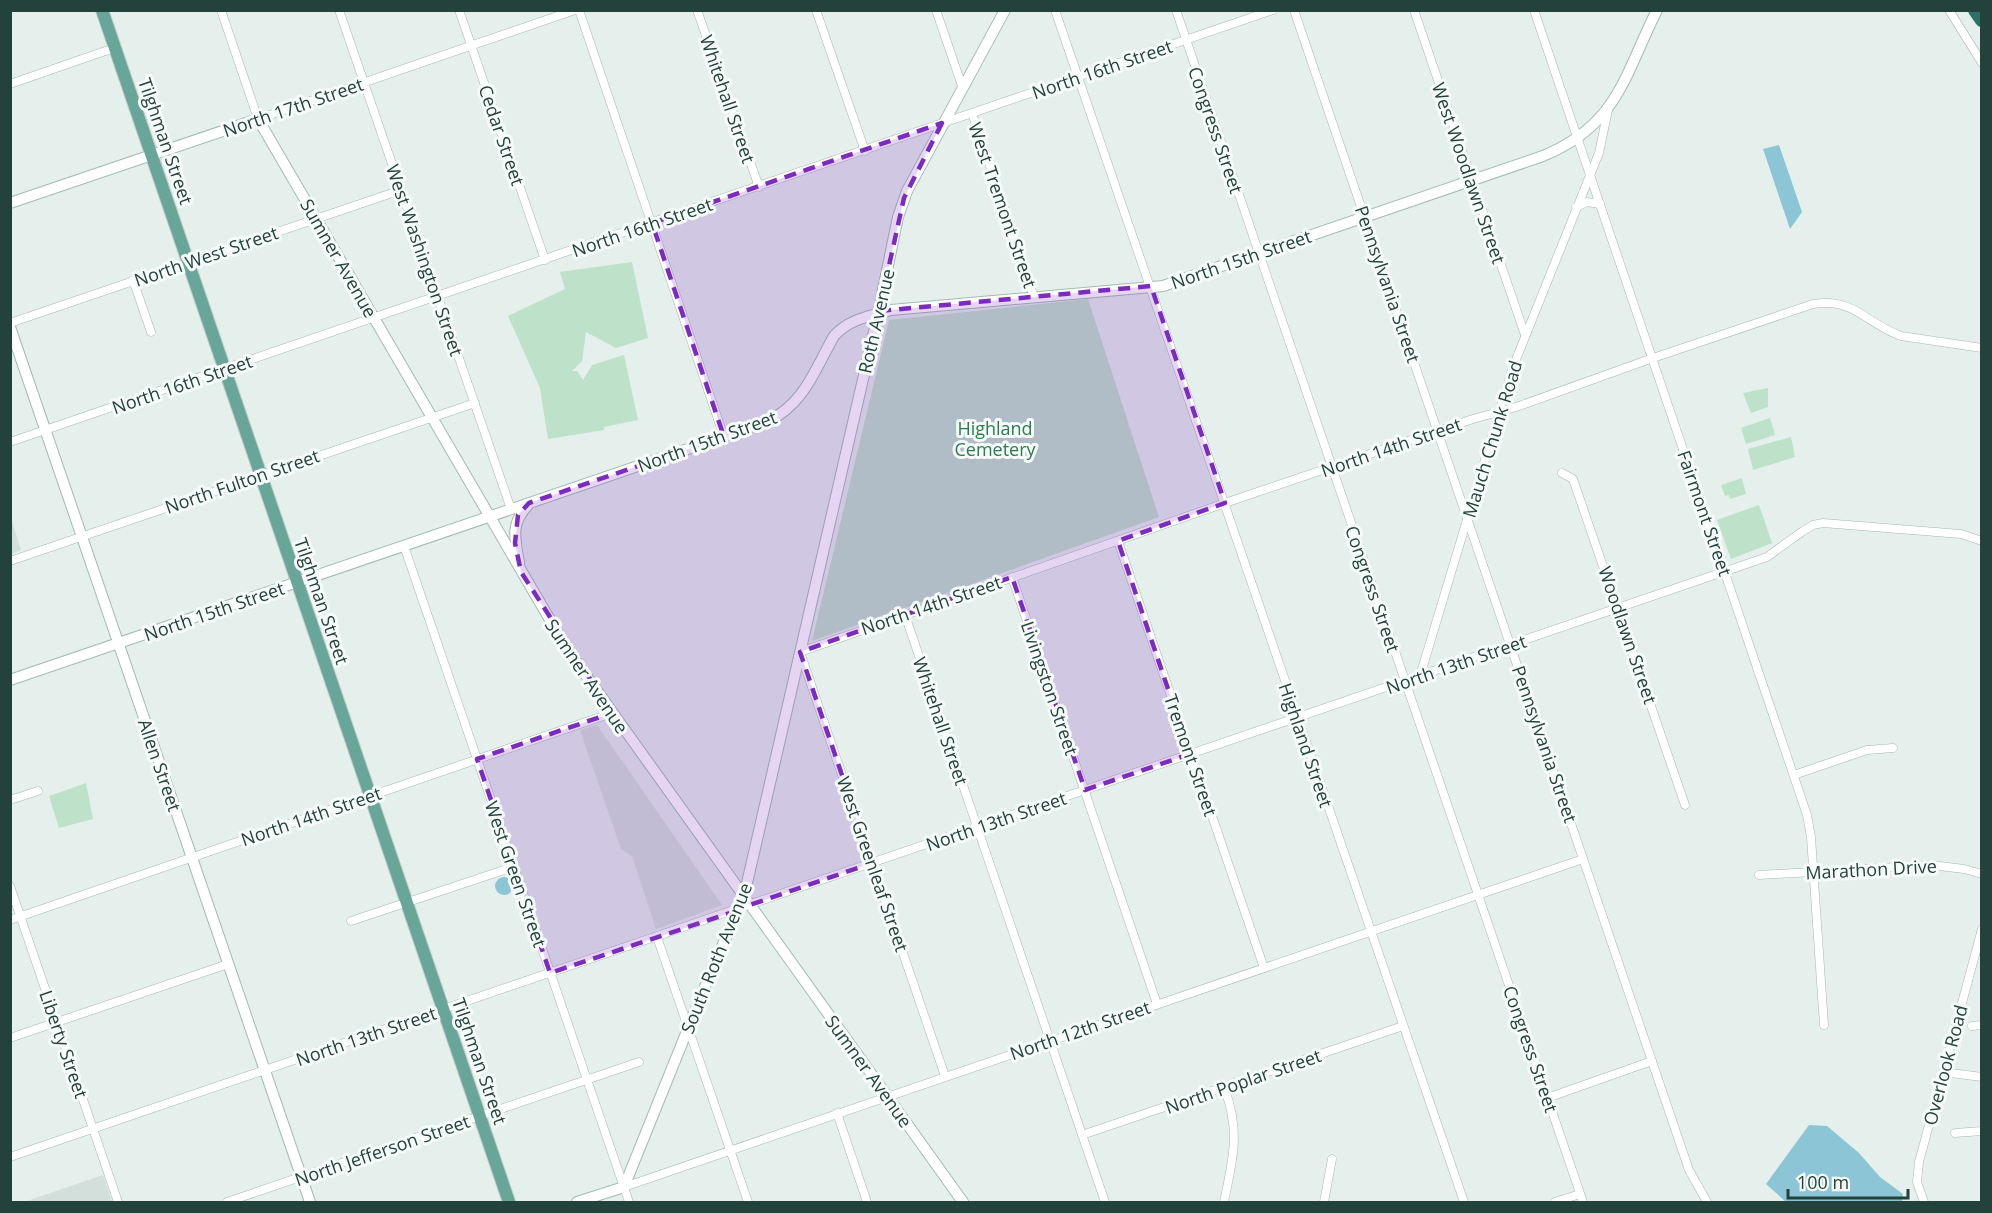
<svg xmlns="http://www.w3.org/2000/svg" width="1992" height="1213" font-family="'Open Sans',sans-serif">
<rect width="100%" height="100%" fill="#e5efeb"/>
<g fill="#d3dfda">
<path d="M 11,518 L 21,550 L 11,554 L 10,554 Z"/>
<path d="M 597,725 L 722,905 L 656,929 L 632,856 L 621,849 L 580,730 Z"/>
<path d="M 103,1175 L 112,1202 L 24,1202 Z"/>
</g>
<g fill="#bee1c9">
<path d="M 632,262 L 648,338 L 616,348 L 586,332 L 582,361 L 572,371 L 577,371 L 583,380 L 592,365 L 624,355 L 638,420 L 604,427 L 604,430 L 548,439 L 540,388 L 508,316 L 565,289 L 560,272 Z"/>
<path d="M 1088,299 L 1159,517 L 812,641 L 889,320 Z"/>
<path d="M 1768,388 L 1768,407 L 1751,413 L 1743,393 Z"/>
<path d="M 1770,418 L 1775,435 L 1746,444 L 1741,428 Z"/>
<path d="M 1791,437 L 1795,457 L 1753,470 L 1748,449 Z"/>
<path d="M 1742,478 L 1746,494 L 1730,499 L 1729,495 L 1725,496 L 1721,485 Z"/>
<path d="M 1759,505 L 1772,543 L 1731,559 L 1717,520 Z"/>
<path d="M 86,783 L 93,819 L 59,828 L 49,796 Z"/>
</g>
<g fill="#8cc6d6">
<path d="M 1779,145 L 1802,212 L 1790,229 L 1763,149 Z"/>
<circle cx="504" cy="886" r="9"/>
<path d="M 1809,1125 L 1827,1126 L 1859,1153 L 1880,1177 L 1903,1194 L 1902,1202 L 1786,1202 L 1766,1184 Z"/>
</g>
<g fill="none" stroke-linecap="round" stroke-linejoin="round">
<g stroke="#a7b8b3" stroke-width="9">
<g id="street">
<path d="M 221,10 L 258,119 L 575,10"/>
<path d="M 339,10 L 511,509"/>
<path d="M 459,10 L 545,260"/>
<path d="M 579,10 L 724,437"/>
<path d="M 697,10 L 759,187"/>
<path d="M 816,10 L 865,151"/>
<path d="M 936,10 L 962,86"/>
<path d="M 1055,10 L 1464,1202"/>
<path d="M 1176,10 L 1583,1202"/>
<path d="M 1294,10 L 1689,1170 L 1707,1202"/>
<path d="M 1414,10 L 1525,335"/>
<path d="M 1534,10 L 1807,815 L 1811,837 L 1824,1025"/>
<path d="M 1949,10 L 1982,63"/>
<path d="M 10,84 L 114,48"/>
<path d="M 972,113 L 1034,297"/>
<path d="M 1576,207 L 1587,202 L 1600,204"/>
<path d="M 133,280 L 151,332"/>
<path d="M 10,323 L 401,190"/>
<path d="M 10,442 L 1273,10"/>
<path d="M 1562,473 L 1573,479 L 1685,805"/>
<path d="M 1118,541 L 1264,968"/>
<path d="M 404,546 L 629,1202"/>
<path d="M 10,561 L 475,403"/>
<path d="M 1012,577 L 1157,1004"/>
<path d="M 905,615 L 1105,1202"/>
<path d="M 1420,676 L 1513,367 L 1599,153 L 1608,110"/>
<path d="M 1794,775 L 1867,750 L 1893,748"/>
<path d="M 10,800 L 38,791"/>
<path d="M 1759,875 L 1931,865 L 1964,869 L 1982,874"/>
<path d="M 10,886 L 118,1202"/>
<path d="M 10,920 L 612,713"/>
<path d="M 351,921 L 513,867"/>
<path d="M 657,937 L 748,1202"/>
<path d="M 1972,1026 L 1982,1025"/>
<path d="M 10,1038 L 228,964"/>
<path d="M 1943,1072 L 1982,1077"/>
<path d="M 945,1076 L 800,652 L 1225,503 L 1473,419 L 1516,407 L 1653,358 L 1813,304 C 1856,298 1865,323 1901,336 L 1982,348"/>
<path d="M 1547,1098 L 1652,1061"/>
<path d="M 837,1113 L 867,1202"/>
<path d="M 1955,1133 L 1982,1131"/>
<path d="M 1082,1135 L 1403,1026"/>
<path d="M 10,1157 L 1767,557 L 1803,531 L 1813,525 L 1823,523 L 1961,534 L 1982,541"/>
<path d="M 624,1187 L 1583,859"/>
<path d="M 227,1202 L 639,1062"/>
<path d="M 1224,1202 C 1233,1158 1241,1132 1224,1087"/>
<path d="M 1324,1202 L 1332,1159"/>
<path d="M 1555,1202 L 1580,1194"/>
<path d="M 1924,1202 L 1917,1182 L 1919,1162 L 1982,929"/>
</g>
</g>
<g stroke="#a3bbb4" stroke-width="12">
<g id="secondary">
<path d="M 10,203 L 258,119 L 567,649 L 963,1202"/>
<path d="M 10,327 L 310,1202"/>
<path d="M 519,563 C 515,539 510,524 528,505"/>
<path d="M 10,680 L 767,422 C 805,403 814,371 834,336 C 849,319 870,316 891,310 L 1163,286 L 1543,156 C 1618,125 1624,76 1657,10"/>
<path d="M 577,1202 L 624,1187 L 708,979 L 744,896 L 878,314 L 898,217 L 907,191 L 1005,10"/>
</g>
</g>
<g stroke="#c1cac8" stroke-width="14">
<path id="primary" d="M 102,10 L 509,1202"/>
</g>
<g stroke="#c1cac8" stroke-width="15">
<path id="highway" d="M 1975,10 L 1982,20"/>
</g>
<use href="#street" stroke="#fff" stroke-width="8"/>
<use href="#secondary" stroke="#fff" stroke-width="10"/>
<use href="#primary" stroke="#68a69a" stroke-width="12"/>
<use href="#highway" stroke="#2d7066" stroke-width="14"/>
</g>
<path fill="#7b2cbf" fill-opacity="0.2" stroke="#7b2cbf" stroke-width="4.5" stroke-dasharray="12 8" stroke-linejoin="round" d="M 942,123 L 904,198 L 879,311 L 1151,286 L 1225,503 L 1118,541 L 1190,754 L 1085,790 L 1012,577 L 800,652 L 872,863 L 750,905 L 744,896 L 736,911 L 550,973 L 477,759 L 612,713 L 521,572 L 515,543 L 518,515 L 529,503 L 724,437 L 652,223 Z"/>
<g text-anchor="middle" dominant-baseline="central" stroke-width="6" stroke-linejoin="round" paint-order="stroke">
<g font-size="18" fill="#23423c" stroke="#f6fbf9">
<text transform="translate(1102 69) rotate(-19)">North 16th Street</text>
<text transform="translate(728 99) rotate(71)">Whitehall Street</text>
<text transform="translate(293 107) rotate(-19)">North 17th Street</text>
<text transform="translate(1216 130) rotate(71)">Congress Street</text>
<text transform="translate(502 135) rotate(71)">Cedar Street</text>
<text transform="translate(166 141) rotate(71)">Tilghman Street</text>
<text transform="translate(1469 173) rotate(71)">West Woodlawn Street</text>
<text transform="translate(1003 205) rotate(71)">West Tremont Street</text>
<text transform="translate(642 227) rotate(-19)">North 16th Street</text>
<text transform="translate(206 256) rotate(-19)">North West Street</text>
<text transform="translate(339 258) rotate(60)">Sumner Avenue</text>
<text transform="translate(1241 259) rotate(-19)">North 15th Street</text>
<text transform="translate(425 260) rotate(71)">West Washington Street</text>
<text transform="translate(1388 284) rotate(71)">Pennsylvania Street</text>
<text transform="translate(876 321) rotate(-77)">Roth Avenue</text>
<text transform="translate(182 384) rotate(-19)">North 16th Street</text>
<text transform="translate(1492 439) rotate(-73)">Mauch Chunk Road</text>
<text transform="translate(707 441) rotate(-20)">North 15th Street</text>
<text transform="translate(1391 447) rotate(-19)">North 14th Street</text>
<text transform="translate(242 481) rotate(-19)">North Fulton Street</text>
<text transform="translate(1705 513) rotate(71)">Fairmont Street</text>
<text transform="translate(1373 589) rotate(71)">Congress Street</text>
<text transform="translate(322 601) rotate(71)">Tilghman Street</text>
<text transform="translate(931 605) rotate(-19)">North 14th Street</text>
<text transform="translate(214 611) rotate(-19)">North 15th Street</text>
<text transform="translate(1628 635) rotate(71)">Woodlawn Street</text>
<text transform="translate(1456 664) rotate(-19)">North 13th Street</text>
<text transform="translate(587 676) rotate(56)">Sumner Avenue</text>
<text transform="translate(1050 688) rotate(71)">Livingston Street</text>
<text transform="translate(941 721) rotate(71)">Whitehall Street</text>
<text transform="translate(1545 744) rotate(71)">Pennsylvania Street</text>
<text transform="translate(1306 745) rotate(71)">Highland Street</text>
<text transform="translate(1191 755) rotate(71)">Tremont Street</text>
<text transform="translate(160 765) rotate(71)">Allen Street</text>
<text transform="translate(311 816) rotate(-19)">North 14th Street</text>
<text transform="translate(996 821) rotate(-19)">North 13th Street</text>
<text transform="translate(873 864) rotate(71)">West Greenleaf Street</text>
<text transform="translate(1871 869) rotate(-3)">Marathon Drive</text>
<text transform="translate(516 874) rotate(71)">West Green Street</text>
<text transform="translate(716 958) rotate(-68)">South Roth Avenue</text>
<text transform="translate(1080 1030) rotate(-19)">North 12th Street</text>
<text transform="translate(366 1036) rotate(-19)">North 13th Street</text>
<text transform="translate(64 1044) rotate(71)">Liberty Street</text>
<text transform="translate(1531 1049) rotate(71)">Congress Street</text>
<text transform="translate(480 1061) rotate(71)">Tilghman Street</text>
<text transform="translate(1945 1065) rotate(-75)">Overlook Road</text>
<text transform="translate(869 1071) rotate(54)">Sumner Avenue</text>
<text transform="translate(1243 1081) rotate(-19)">North Poplar Street</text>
<text transform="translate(382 1150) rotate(-19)">North Jefferson Street</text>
</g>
<g font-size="18" fill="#2b7c4f" stroke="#f6fbf9">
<text x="995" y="428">Highland<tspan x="995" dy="21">Cemetery</tspan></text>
</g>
</g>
<rect width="1992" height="1213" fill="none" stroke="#23423c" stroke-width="24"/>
<path d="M1788 1189v9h120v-9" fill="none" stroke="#23423c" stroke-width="3"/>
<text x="1797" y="1189" font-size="18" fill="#23423c" stroke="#f6fbf9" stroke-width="4.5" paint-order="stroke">100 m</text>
</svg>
